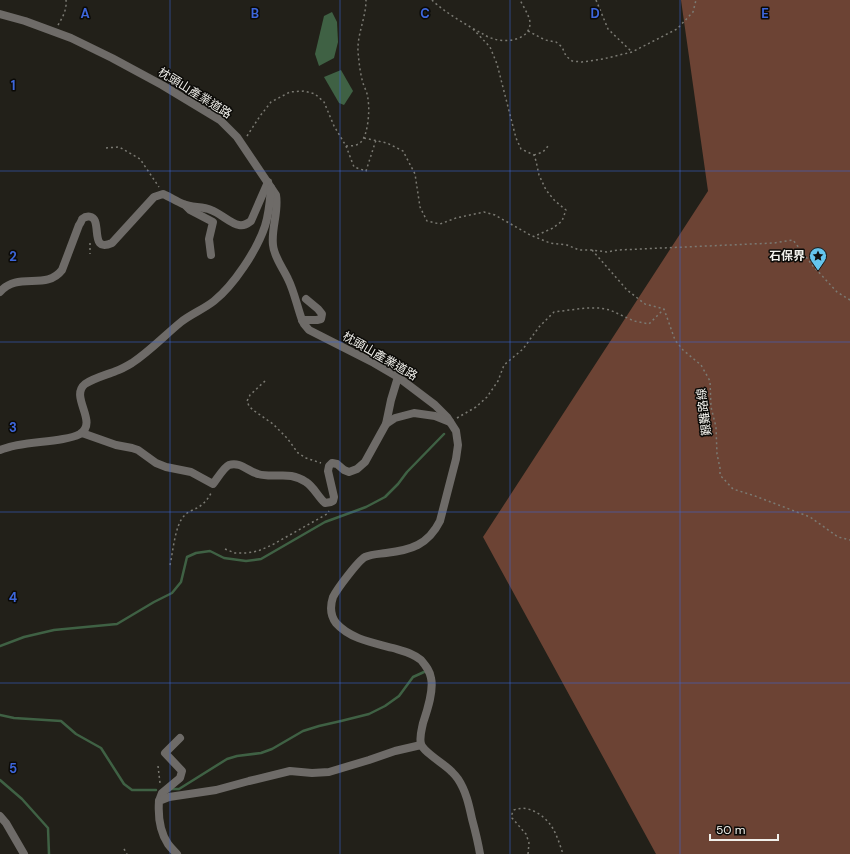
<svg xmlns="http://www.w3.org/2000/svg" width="850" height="854" font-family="'DM Sans','Noto Sans TC',sans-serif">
<rect width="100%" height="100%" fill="#222019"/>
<path fill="#6c4334" d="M 681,0 L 850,0 L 850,854 L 656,854 L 483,537 L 708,191 Z"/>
<g fill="#3f6144">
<path d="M 332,12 L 337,22 L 338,42 L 334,58 L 319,66 L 315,54 L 324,16 Z"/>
<path d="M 341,70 L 353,91 L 344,105 L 339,103 L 324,77 Z"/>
</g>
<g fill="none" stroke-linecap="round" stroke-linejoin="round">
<g stroke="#3f6144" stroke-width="2.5">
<path d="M 0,646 L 24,637 L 54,630 L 117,624 L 154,602 L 172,593 L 181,582 L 187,557 L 196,553 L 210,551 L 224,558 L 246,561 L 261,559 L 325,522 L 366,507 L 385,497 L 398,484 L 407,472 L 444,434"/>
<path d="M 0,715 L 14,718 L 61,721 L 76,734 L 101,748 L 124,784 L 132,790 L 156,790"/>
<path d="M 0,780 L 22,799 L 48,828 L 49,854"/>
<path d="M 171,789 L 179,789 L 227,759 L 237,756 L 261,753 L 272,749 L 303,731 L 319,726 L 341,721 L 369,714 L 385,706 L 399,696 L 413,677 L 424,672"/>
</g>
<g stroke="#7b7a73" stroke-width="1.5" stroke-dasharray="2 3" stroke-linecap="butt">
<path d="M 432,0 C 444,12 468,26 483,34 C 486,36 490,38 494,39 C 506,43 531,40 530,22 C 529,15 523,6 520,0"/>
<path d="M 596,0 L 608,29 L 632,52"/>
<path d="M 58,25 C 63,17 67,9 66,0"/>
<path d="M 473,29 L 490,47 L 497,64 L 516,138 L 521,149 L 534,155 L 536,161 L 539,175 L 546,190 L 555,201 L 566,210 L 562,221 L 553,228 L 535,236"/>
<path d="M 528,31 L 545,40 L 556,42 L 562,47 L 566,56 L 572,61 L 582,62 L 603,59 L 632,52 L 677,29 L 693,12 L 696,0"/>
<path d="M 247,136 L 260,116 L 271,102 L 290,92 L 304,91 L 315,94 L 324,102 L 334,126 L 346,146 C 351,146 357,146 361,142 C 368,135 370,110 368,100 C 368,94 365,89 363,83 C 360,73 359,62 358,52 C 357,34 366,18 366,0"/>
<path d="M 364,138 L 387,143 L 403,151 L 415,174 L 420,207 L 427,221 L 440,224 L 456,218 L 484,212 L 495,215 L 530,235 L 550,243 L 567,245 L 579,250 L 592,250 L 607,252 L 618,250 L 774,243 L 793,240 L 813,266 L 837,292 L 850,300"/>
<path d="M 346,146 L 354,167 L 366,171 L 376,140"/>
<path d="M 106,148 L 119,147 L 140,159 L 159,187"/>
<path d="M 534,155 L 543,152 L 549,145"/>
<path d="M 90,243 L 90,254"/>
<path d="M 592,250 L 627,290 L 645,304 L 664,309 L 675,340 L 683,350 L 701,365 L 710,381 L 711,407 L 716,427 L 717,454 L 720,468 L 720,475 L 733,489 L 755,496 L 810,517 L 838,537 L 850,540"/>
<path d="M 265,381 L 250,395 L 247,401 L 249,406 L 253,410 L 273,424 L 287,438 L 298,453 L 306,458 L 321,463"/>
<path d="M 457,418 L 476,407 L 487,397 L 498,381 L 504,365 L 523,349 L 539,327 L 554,312 L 586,308 L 600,308 L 610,310 L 634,321 L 649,324 L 664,309"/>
<path d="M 225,549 L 235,553 L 247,553 L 258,551 L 272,545 L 327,514 L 329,511"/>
<path d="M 170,565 C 173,552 175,525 184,516 C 187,512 193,510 197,508 C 204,504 209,498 212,491"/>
<path d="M 158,766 L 160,783"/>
<path d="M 124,849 L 127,854"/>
<path d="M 528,854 L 529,843 L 526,834 L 512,818 L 512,814 L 514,810 C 528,804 544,815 552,827 C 557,835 560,845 563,854"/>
</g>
<g stroke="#6e6b68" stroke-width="8">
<path d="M 0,14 L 25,21 L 71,38 L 112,58 L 162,85 L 220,120 L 237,137 L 276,195 C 279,212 271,228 273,245 C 274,257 283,268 288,279 C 294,291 297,306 302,320 L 304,324 L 309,330 L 374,363 L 398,377 L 435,405 L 447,417 L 456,431 L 458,445 L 456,459 L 440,521 C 428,545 411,550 386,553 C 379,554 372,554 365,557 C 358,561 337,589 333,597 C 330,606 330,615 336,623 C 350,639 374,643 393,648 C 403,651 413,653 421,660 C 426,666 430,671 431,678 C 434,691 427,711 423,723 C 422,729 419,737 421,744 C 424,753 445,764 452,772 C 454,774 456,776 458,779 C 466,791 469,805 472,819 C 475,830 478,842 480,854"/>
<path d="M 185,205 L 190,210 L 213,222 L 209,239 L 211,255"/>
<path d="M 0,292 C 18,271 46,291 62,270 L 79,225 C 80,224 82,220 82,219 C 87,215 93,216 95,221 C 99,232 93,251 112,243 L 154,197 L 163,194 C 170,197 176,201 183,204 C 192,208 202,206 211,210 C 220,213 231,224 239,225 C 244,226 247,224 251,221 L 268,182"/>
<path d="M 302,320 L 317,320 L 321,319 L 322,314 L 318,309 L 306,299"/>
<path d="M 386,424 L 391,400 L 398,377"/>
<path d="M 82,433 L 116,445 L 132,448 L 138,450 L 156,463 L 166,467 L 191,472 L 213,484 C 217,479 224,467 229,465 C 240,461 249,472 258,474 C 275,479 289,470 306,482 C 314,487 318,497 325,503 L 331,502 L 333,501 L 334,497 L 328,471 L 329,466 L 332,463 L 337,464 L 344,470 L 349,472 L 357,469 L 365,462 L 386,424 L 395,418 L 414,413 L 435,416 L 450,422"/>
<path d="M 0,450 C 19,442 42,443 63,439 C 69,438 74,437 80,434 C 99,422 69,397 85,384 C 94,378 106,375 116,371 C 122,369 127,366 132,363 C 150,351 165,335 181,322 C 191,314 204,309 214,301 C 234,285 257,250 265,226 C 269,214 270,200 271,188"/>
<path d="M 159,801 L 162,793 L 180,778 L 182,771 L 165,753 L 180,738"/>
<path d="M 0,816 L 6,823 L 24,854"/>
<path d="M 177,854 C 174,851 171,848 168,844 C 160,832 158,815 159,801 L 169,797 L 216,790 L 249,781 L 290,771 L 312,773 L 329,772 L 369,760 L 395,751 L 421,745"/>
</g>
</g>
<path fill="none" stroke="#3d66db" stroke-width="1" stroke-opacity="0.55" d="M 170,0 L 170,854M 340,0 L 340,854M 510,0 L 510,854M 680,0 L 680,854M 0,171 L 850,171M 0,342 L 850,342M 0,512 L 850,512M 0,683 L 850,683"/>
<defs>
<g id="sight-pin" transform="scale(0.9)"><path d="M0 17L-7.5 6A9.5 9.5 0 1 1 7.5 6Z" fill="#65c5ee" stroke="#0b0a07"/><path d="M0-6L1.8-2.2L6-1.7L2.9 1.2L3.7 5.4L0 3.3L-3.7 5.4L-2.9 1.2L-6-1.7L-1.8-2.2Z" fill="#111"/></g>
</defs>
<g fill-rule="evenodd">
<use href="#sight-pin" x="818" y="256"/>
</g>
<g text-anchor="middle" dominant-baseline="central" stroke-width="3" stroke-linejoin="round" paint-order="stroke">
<g font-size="12" fill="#f1f0eb" stroke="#0b0a07">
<text transform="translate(195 93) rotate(32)">枕頭山產業道路</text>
<text transform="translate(380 356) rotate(30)">枕頭山產業道路</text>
<text transform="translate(704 412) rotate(-97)">艱難路線</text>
</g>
<g font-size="12" font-weight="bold" fill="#f1f0eb" stroke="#0b0a07" text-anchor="end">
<text x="805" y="256">石保界</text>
</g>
</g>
<g font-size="13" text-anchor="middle" font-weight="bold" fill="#3d66db" stroke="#0b0a07" stroke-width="3" stroke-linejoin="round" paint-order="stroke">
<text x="85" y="18">A</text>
<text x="255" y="18">B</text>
<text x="425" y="18">C</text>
<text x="595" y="18">D</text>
<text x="765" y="18">E</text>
<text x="13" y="90">1</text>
<text x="13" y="261">2</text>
<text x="13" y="432">3</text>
<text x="13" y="602">4</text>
<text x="13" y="773">5</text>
</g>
<path d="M710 834v6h68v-6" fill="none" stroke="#f1f0eb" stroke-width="2"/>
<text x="716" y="834" font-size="12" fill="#f1f0eb" stroke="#0b0a07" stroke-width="3" paint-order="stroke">50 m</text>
</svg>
